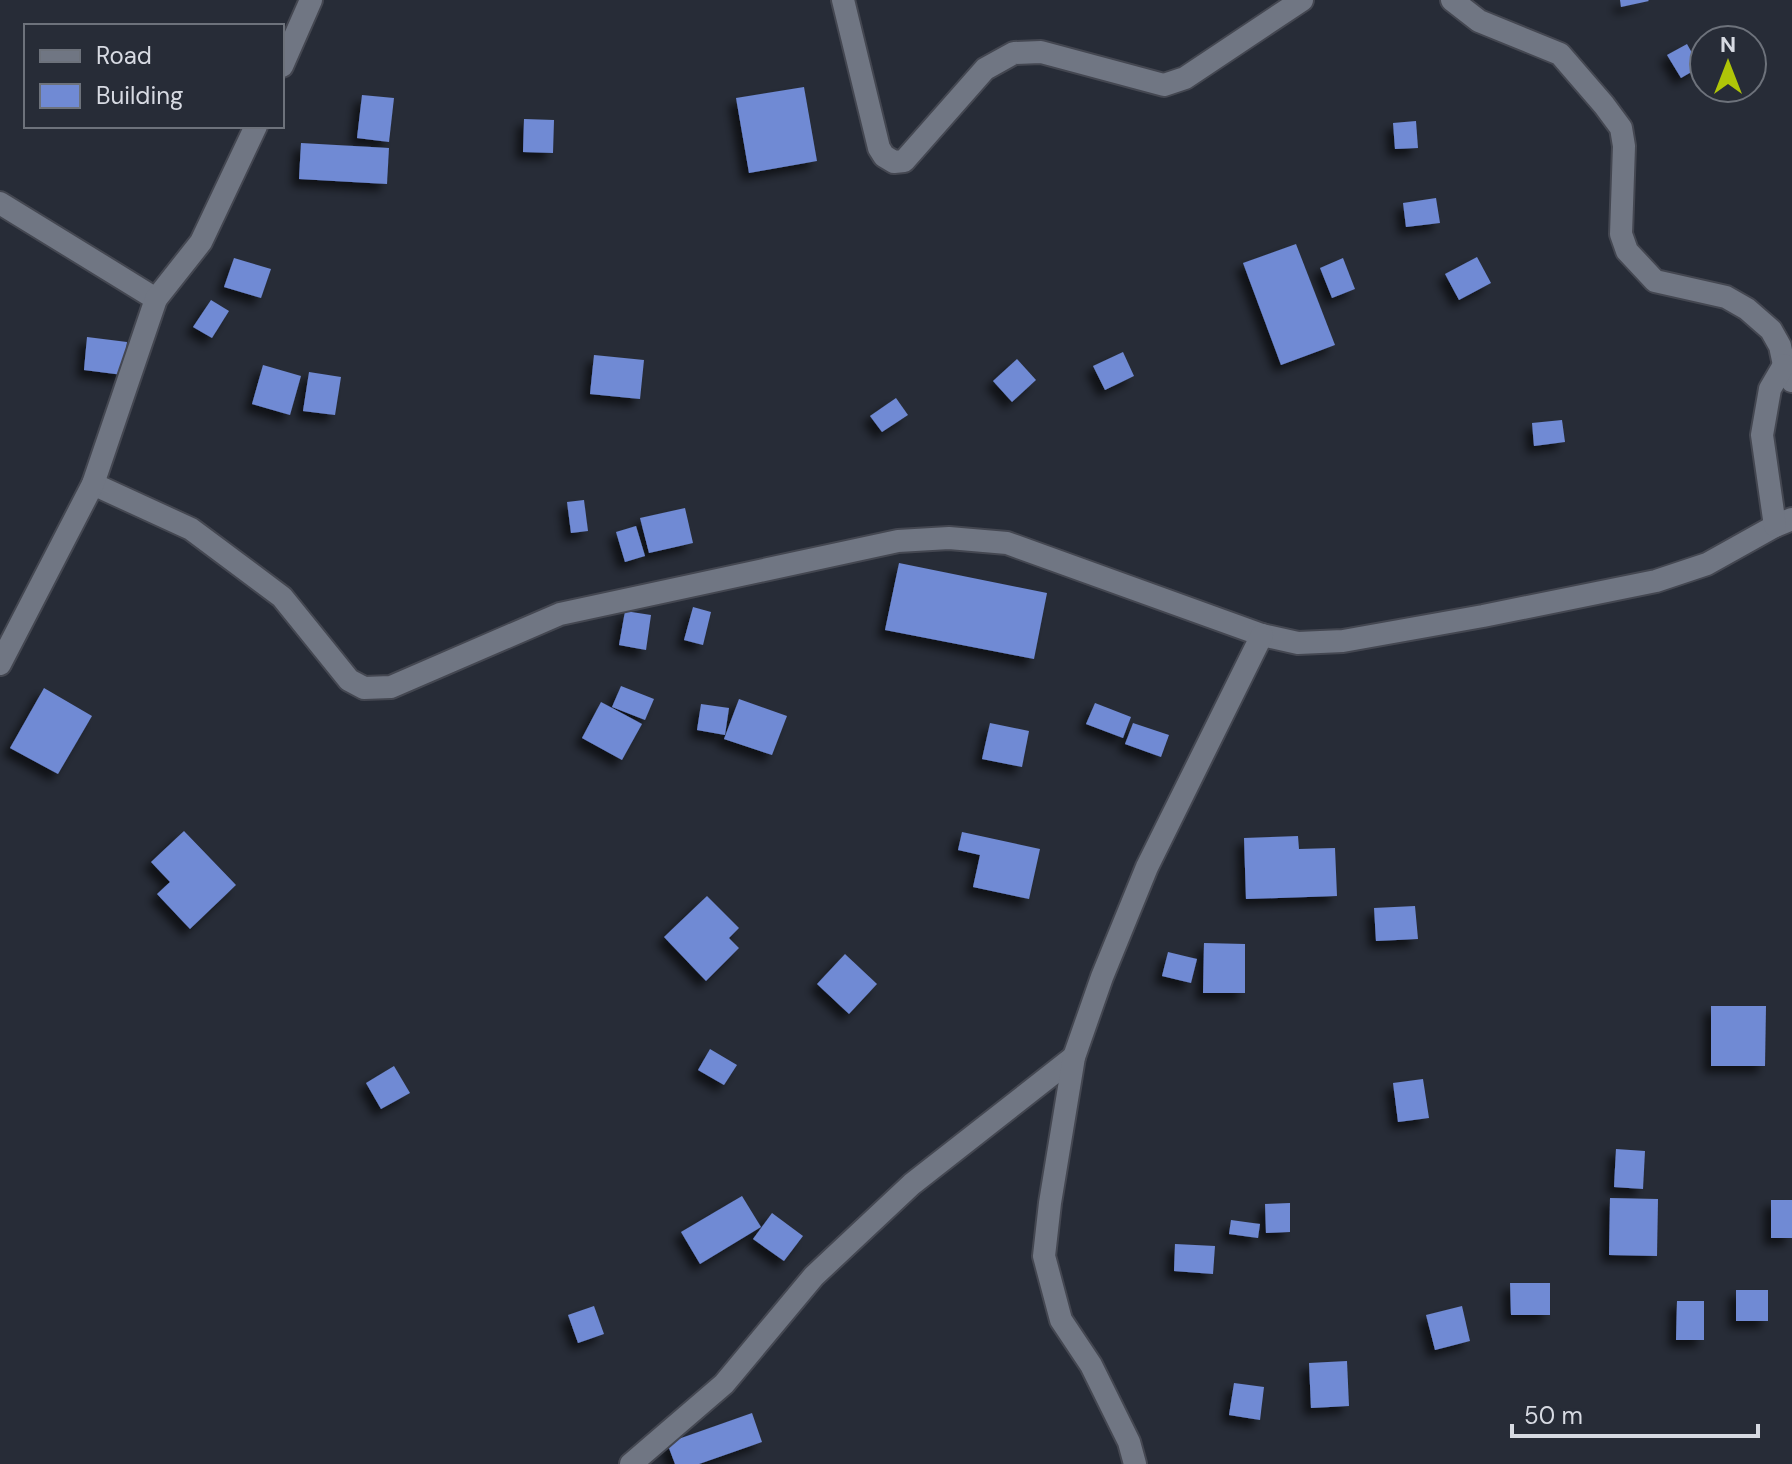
<svg xmlns="http://www.w3.org/2000/svg" width="1792" height="1464" font-family="'DM Sans',sans-serif">
<defs>
<filter id="shadow"><feDropShadow dx="-7" dy="7" stdDeviation="4" flood-color="#0009"/></filter>
</defs>
<rect width="100%" height="100%" fill="#272c37"/>
<g fill="#708ad4" filter="url(#shadow)">
<path d="M 1620,0 L 1648,0 L 1649,1 L 1621,7 Z"/>
<path d="M 1687,44 L 1700,67 L 1681,78 L 1667,55 Z"/>
<path d="M 804,87 L 817,161 L 749,173 L 736,98 Z"/>
<path d="M 362,95 L 394,98 L 389,142 L 357,138 Z"/>
<path d="M 524,119 L 554,120 L 553,153 L 523,152 Z"/>
<path d="M 1416,121 L 1418,148 L 1395,149 L 1393,123 Z"/>
<path d="M 301,143 L 389,148 L 387,184 L 299,179 Z"/>
<path d="M 1436,198 L 1440,223 L 1406,227 L 1403,203 Z"/>
<path d="M 1296,244 L 1335,345 L 1281,365 L 1243,263 Z"/>
<path d="M 1477,257 L 1491,283 L 1459,300 L 1445,274 Z"/>
<path d="M 234,258 L 271,269 L 261,298 L 224,287 Z"/>
<path d="M 1343,258 L 1355,289 L 1332,298 L 1320,268 Z"/>
<path d="M 211,300 L 229,311 L 212,338 L 193,327 Z"/>
<path d="M 87,337 L 127,342 L 123,375 L 84,370 Z"/>
<path d="M 1123,352 L 1134,376 L 1105,390 L 1093,366 Z"/>
<path d="M 594,355 L 644,360 L 640,399 L 590,394 Z"/>
<path d="M 1017,359 L 1036,380 L 1012,402 L 993,381 Z"/>
<path d="M 263,365 L 301,376 L 290,415 L 252,404 Z"/>
<path d="M 309,372 L 341,377 L 335,415 L 303,411 Z"/>
<path d="M 896,398 L 908,415 L 882,432 L 870,416 Z"/>
<path d="M 1562,420 L 1565,442 L 1534,446 L 1532,423 Z"/>
<path d="M 584,500 L 588,531 L 571,533 L 567,502 Z"/>
<path d="M 685,508 L 693,543 L 649,553 L 640,518 Z"/>
<path d="M 636,526 L 645,556 L 625,562 L 616,532 Z"/>
<path d="M 899,563 L 1047,593 L 1034,659 L 885,630 Z"/>
<path d="M 693,607 L 711,612 L 703,645 L 684,640 Z"/>
<path d="M 625,611 L 651,615 L 646,650 L 619,645 Z"/>
<path d="M 621,686 L 654,699 L 645,720 L 612,707 Z"/>
<path d="M 44,688 L 92,716 L 58,774 L 10,748 Z"/>
<path d="M 739,699 L 787,716 L 772,755 L 724,739 Z"/>
<path d="M 601,702 L 642,724 L 622,760 L 582,738 Z"/>
<path d="M 1095,703 L 1131,717 L 1123,738 L 1086,724 Z"/>
<path d="M 701,704 L 729,708 L 725,735 L 697,730 Z"/>
<path d="M 990,723 L 1029,731 L 1022,767 L 982,759 Z"/>
<path d="M 1133,723 L 1169,735 L 1161,757 L 1125,744 Z"/>
<path d="M 184,831 L 236,885 L 190,929 L 157,894 L 170,882 L 151,862 Z"/>
<path d="M 962,832 L 1040,849 L 1029,899 L 973,887 L 980,855 L 958,850 Z"/>
<path d="M 1298,836 L 1299,849 L 1335,848 L 1337,896 L 1246,899 L 1244,838 Z"/>
<path d="M 707,896 L 739,928 L 729,938 L 739,948 L 706,981 L 664,937 Z"/>
<path d="M 1415,906 L 1418,939 L 1376,941 L 1374,908 Z"/>
<path d="M 1204,943 L 1245,944 L 1245,993 L 1203,993 Z"/>
<path d="M 1168,952 L 1197,959 L 1191,983 L 1162,976 Z"/>
<path d="M 845,954 L 877,984 L 849,1014 L 817,984 Z"/>
<path d="M 1711,1006 L 1766,1006 L 1765,1066 L 1711,1066 Z"/>
<path d="M 710,1049 L 737,1065 L 724,1085 L 698,1070 Z"/>
<path d="M 394,1066 L 410,1093 L 381,1109 L 366,1083 Z"/>
<path d="M 1423,1079 L 1429,1118 L 1398,1122 L 1393,1083 Z"/>
<path d="M 1616,1149 L 1645,1151 L 1643,1189 L 1614,1187 Z"/>
<path d="M 742,1196 L 761,1227 L 700,1264 L 681,1232 Z"/>
<path d="M 1610,1198 L 1658,1199 L 1657,1256 L 1609,1255 Z"/>
<rect x="1771" y="1200" width="21" height="38"/>
<path d="M 1290,1203 L 1290,1232 L 1266,1233 L 1265,1204 Z"/>
<path d="M 772,1213 L 803,1236 L 784,1261 L 753,1239 Z"/>
<path d="M 1231,1220 L 1260,1224 L 1258,1238 L 1229,1234 Z"/>
<path d="M 1175,1244 L 1215,1246 L 1213,1274 L 1174,1271 Z"/>
<path d="M 1510,1283 L 1550,1283 L 1550,1315 L 1511,1315 Z"/>
<rect x="1736" y="1290" width="32" height="31"/>
<path d="M 1677,1301 L 1704,1301 L 1704,1340 L 1676,1340 Z"/>
<path d="M 594,1306 L 604,1334 L 578,1343 L 568,1315 Z"/>
<path d="M 1462,1306 L 1470,1341 L 1435,1350 L 1426,1315 Z"/>
<path d="M 1347,1361 L 1349,1406 L 1311,1408 L 1309,1363 Z"/>
<path d="M 1234,1383 L 1264,1387 L 1260,1420 L 1229,1415 Z"/>
<path d="M 752,1413 L 762,1442 L 699,1464 L 675,1464 L 667,1443 Z"/>
</g>
<g fill="none" stroke-linecap="round" stroke-linejoin="round">
<g stroke="#444751" stroke-width="26">
<g id="minor">
<path d="M 843,0 L 879,148 L 884,156 L 894,162 L 904,161 L 985,69 L 1014,53 L 1041,52 L 1164,85 L 1185,78 L 1302,0"/>
<path d="M 1452,0 L 1479,21 L 1560,54 L 1604,105 L 1621,128 L 1624,146 L 1621,234 L 1627,251 L 1655,281 L 1726,297 L 1747,309 L 1771,330 L 1780,346 L 1784,365 L 1792,381"/>
<path d="M 282,66 L 311,0"/>
<path d="M 0,203 L 156,299"/>
<path d="M 93,484 L 191,529 L 282,597 L 349,680 L 364,688 L 391,687 L 560,614 L 898,541 L 949,538 L 1007,543 L 1262,635 L 1298,643 L 1343,641 L 1483,616 L 1656,581 L 1707,564 L 1775,526 L 1792,519"/>
<path d="M 1775,526 L 1762,435 L 1770,389 L 1784,365"/>
<path d="M 0,664 L 93,484 L 156,299 L 201,242 L 256,126"/>
<path d="M 631,1464 L 724,1384 L 814,1276 L 912,1184 L 1074,1057"/>
<path d="M 1135,1464 L 1129,1442 L 1091,1365 L 1061,1320 L 1044,1256 L 1050,1203 L 1074,1057 L 1102,977 L 1147,867 L 1262,635"/>
</g>
</g>
<use href="#minor" stroke="#707683" stroke-width="22"/>
</g>
<rect x="24" y="24" width="260" height="104" fill="#272c37" stroke="#6d727b" stroke-width="2"/>
<rect x="40" y="50" width="40" height="12" fill="#707683" stroke="#6d727b" stroke-width="2"/>
<text x="96" y="64" font-size="24" fill="#d7dae2">Road</text>
<rect x="40" y="84" width="40" height="24" fill="#708ad4" stroke="#6d727b" stroke-width="2"/>
<text x="96" y="104" font-size="24" fill="#d7dae2">Building</text>
<g transform="translate(1728 64)"><circle r="38" fill="#272c37" stroke="#6d727b" stroke-width="2"/>
<path d="M0-6L14 30L0 20L-14 30Z" fill="#afc508"/>
<text y="-12" font-size="22" font-weight="bold" text-anchor="middle" fill="#d7dae2">N</text>
</g>
<path d="M1512 1424v12h246v-12" fill="none" stroke="#d7dae2" stroke-width="4"/>
<text x="1524" y="1424" font-size="24" fill="#d7dae2" stroke="#272c37" stroke-width="6" paint-order="stroke">50 m</text>
</svg>
